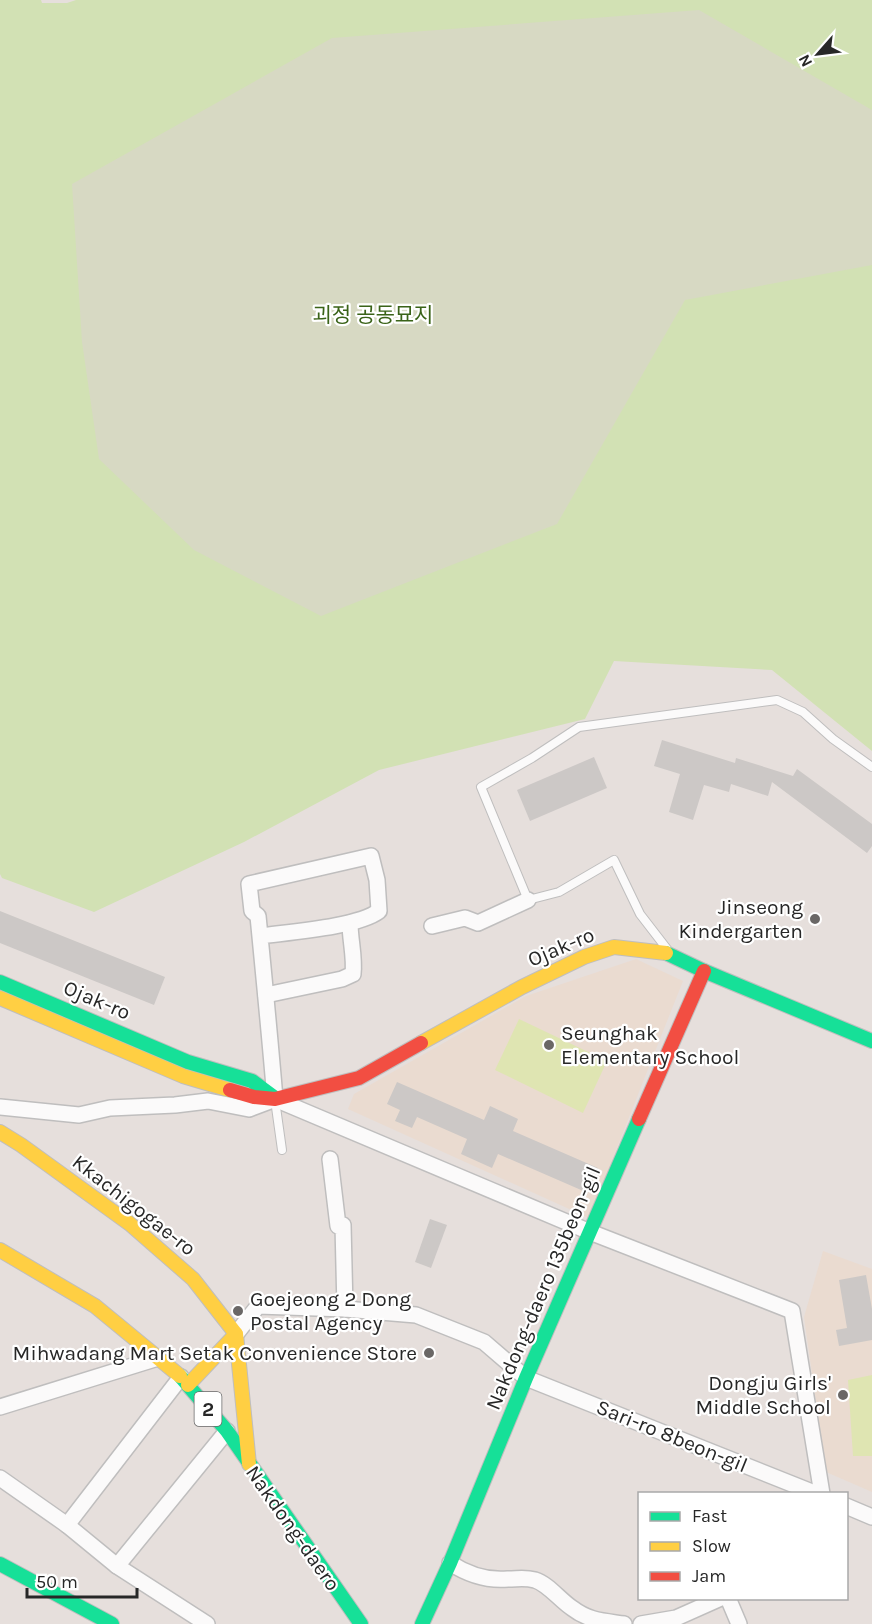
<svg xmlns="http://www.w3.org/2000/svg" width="872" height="1624" font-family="Karla,'Noto Sans KR',sans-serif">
<rect width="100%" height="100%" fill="#e6dfdc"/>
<g fill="#eadbd0">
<path d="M 636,959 L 683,981 L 589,1218 L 348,1109 L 354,1094 L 526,996 Z"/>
<path d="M 823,1251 L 872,1269 L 872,1492 L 826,1472 L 804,1317 Z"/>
</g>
<path fill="#d2e1b4" d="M 0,0 L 41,0 L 42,3 L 67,3 L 76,0 L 872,0 L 872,751 L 772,670 L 614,661 L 585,719 L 379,770 L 244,842 L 94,912 L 2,878 L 0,874 Z"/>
<path fill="#d7d9c3" d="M 699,10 L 872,110 L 872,265 L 685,300 L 557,524 L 321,616 L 194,550 L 99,459 L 82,342 L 72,184 L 332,38 Z"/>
<g fill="#dfe5b2">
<path d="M 519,1019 L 607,1061 L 583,1113 L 495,1070 Z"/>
<path d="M 872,1375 L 872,1456 L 853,1456 L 848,1380 Z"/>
</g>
<g fill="#ccc8c6">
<path d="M 662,740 L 735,763 L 736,758 L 793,776 L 797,769 L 872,824 L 872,846 L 867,853 L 772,782 L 768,796 L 731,784 L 729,792 L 704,785 L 693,820 L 669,812 L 680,774 L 654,766 Z"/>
<path d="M 594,757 L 607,788 L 530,821 L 517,790 Z"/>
<path d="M 0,911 L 165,977 L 154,1005 L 0,943 Z"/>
<path d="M 397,1082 L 484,1120 L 490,1106 L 518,1119 L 513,1131 L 598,1168 L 588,1193 L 498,1154 L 492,1168 L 461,1154 L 467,1139 L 417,1117 L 412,1128 L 395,1121 L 400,1110 L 387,1104 Z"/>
<path d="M 430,1219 L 447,1225 L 431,1268 L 415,1262 Z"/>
<path d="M 866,1275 L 872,1309 L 872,1340 L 839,1346 L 836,1330 L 847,1328 L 839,1280 Z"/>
</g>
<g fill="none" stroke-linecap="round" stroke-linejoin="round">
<g stroke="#bfbebe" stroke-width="10">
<g id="lane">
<path d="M 667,949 L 640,914 L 614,860 L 559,892 L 528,900 L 481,787 L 532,758 L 579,727 L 777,700 L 803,712 L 833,739 L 872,767"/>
<path d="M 275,1100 L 282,1150"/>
</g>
</g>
<g stroke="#bfbebe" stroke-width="18">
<g id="street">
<path d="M 432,926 L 465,918 L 478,923 L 528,900"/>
<path d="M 260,936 C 289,932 358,927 379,911 L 377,880 L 371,856 L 249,884 L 252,911 L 258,916 C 264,977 270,1038 275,1099"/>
<path d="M 266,995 L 342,979 L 353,974 C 355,957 350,940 350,923"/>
<path d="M 275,1099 L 590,1232 L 792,1311 L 822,1494"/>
<path d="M 0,1107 L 79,1115 L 110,1108 L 175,1105 L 208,1101 L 249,1109 L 270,1101"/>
<path d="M 330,1159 L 338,1226 L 343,1225 L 345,1309"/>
<path d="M 236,1334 L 258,1306 L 345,1309 L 416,1315 L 484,1342 L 526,1378 L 817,1494"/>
<path d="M 0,1407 L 158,1358"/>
<path d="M 0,1478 L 67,1525 L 117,1566 L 207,1624"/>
<path d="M 846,1506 L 872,1517"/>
<path d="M 67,1525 L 181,1377"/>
<path d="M 450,1563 C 467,1574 487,1581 508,1579 C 518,1579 524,1577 535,1580 C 548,1584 560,1600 572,1608 C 589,1621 603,1621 624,1624"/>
<path d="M 117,1566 L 227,1431"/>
<path d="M 728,1598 L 739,1624"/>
<path d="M 641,1624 L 676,1618 L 721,1598"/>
</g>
</g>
<g stroke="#bfbebe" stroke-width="16">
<g id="fast">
<path d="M 666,953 L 704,971 L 872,1041"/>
<path d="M 0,982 L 188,1062 L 252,1081 L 275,1098"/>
<path d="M 180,1376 L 227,1431 L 361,1624"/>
<path d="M 0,1564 L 112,1624"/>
<path d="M 422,1624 L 450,1563 L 526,1378 L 639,1119"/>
</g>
</g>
<g stroke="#bfbebe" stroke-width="16">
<g id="slow">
<path d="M 0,998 L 183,1076 L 230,1090"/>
<path d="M 421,1043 L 522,987 L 584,957 L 614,947 L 666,953"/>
<path d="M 0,1132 L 21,1145 L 130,1224 L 193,1279 L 236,1334 L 249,1464"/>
<path d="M 0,1250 L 95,1306 L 180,1376"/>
<path d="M 188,1385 L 236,1334"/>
</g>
</g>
<g stroke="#bfbebe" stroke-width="16">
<g id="jam">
<path d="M 230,1090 L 254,1097 L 275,1099 L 359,1078 L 421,1043"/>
<path d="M 639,1119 L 704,971"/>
</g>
</g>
<use href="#lane" stroke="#fbfafa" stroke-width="8"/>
<use href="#street" stroke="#fbfafa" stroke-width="15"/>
<use href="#fast" stroke="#16e098" stroke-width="14"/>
<use href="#slow" stroke="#ffcf43" stroke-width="14"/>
<use href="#jam" stroke="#f24e42" stroke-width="14"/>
</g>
<g fill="#6a6766" stroke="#fff" stroke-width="2">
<circle cx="815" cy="919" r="6"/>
<circle cx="549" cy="1045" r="6"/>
<circle cx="238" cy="1311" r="6"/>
<circle cx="429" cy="1353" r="6"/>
<circle cx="843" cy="1395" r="6"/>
</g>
<g text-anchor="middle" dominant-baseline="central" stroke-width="4.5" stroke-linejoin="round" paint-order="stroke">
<rect fill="#fff" stroke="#686868" stroke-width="1.5" x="194.5" y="1392" width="27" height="34" rx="4.5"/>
<g font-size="20" font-weight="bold" fill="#272727">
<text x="208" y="1409">2</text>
</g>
<g font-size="21" fill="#3a6318" stroke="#fff">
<text x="373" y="315">괴정 공동묘지</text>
</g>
<g font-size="21" fill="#272727" stroke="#fff" text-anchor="end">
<text x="803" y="907">Jinseong<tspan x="803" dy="24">Kindergarten</tspan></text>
<text x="561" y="1033" text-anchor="start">Seunghak<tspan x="561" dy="24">Elementary School</tspan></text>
<text x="250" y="1299" text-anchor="start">Goejeong 2 Dong<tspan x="250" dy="24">Postal Agency</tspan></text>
<text x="417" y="1353">Mihwadang Mart Setak Convenience Store</text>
<text x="831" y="1383">Dongju Girls'<tspan x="831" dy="24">Middle School</tspan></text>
</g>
<g font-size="21" fill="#272727" stroke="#fff">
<text transform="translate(561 947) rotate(-23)">Ojak-ro</text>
<text transform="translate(97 1000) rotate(23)">Ojak-ro</text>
<text transform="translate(134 1205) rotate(38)">Kkachigogae-ro</text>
<text transform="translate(543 1288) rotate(-67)">Nakdong-daero 135beon-gil</text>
<text transform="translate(672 1436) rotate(22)">Sari-ro 8beon-gil</text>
<text transform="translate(293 1528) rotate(55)">Nakdong-daero</text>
</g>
</g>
<rect x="638" y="1492" width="210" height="108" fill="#ffffff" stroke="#a9a9a9" stroke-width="1.5"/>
<rect x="650" y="1512" width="30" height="9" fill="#16e098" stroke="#a9a9a9" stroke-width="1.5"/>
<text x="692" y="1522" font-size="18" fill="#272727">Fast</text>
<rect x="650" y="1542" width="30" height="9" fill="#ffcf43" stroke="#a9a9a9" stroke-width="1.5"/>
<text x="692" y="1552" font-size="18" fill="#272727">Slow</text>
<rect x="650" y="1572" width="30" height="9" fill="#f24e42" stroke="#a9a9a9" stroke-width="1.5"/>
<text x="692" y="1582" font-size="18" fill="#272727">Jam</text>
<g transform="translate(818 54) rotate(242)" stroke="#ffffff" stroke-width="4.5" paint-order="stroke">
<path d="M0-4.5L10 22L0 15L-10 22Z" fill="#272727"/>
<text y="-9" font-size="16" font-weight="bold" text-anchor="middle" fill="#272727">N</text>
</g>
<path d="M27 1588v9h110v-9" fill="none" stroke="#272727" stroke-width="3"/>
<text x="36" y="1588" font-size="18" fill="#272727" stroke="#ffffff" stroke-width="4.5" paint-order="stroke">50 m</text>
</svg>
